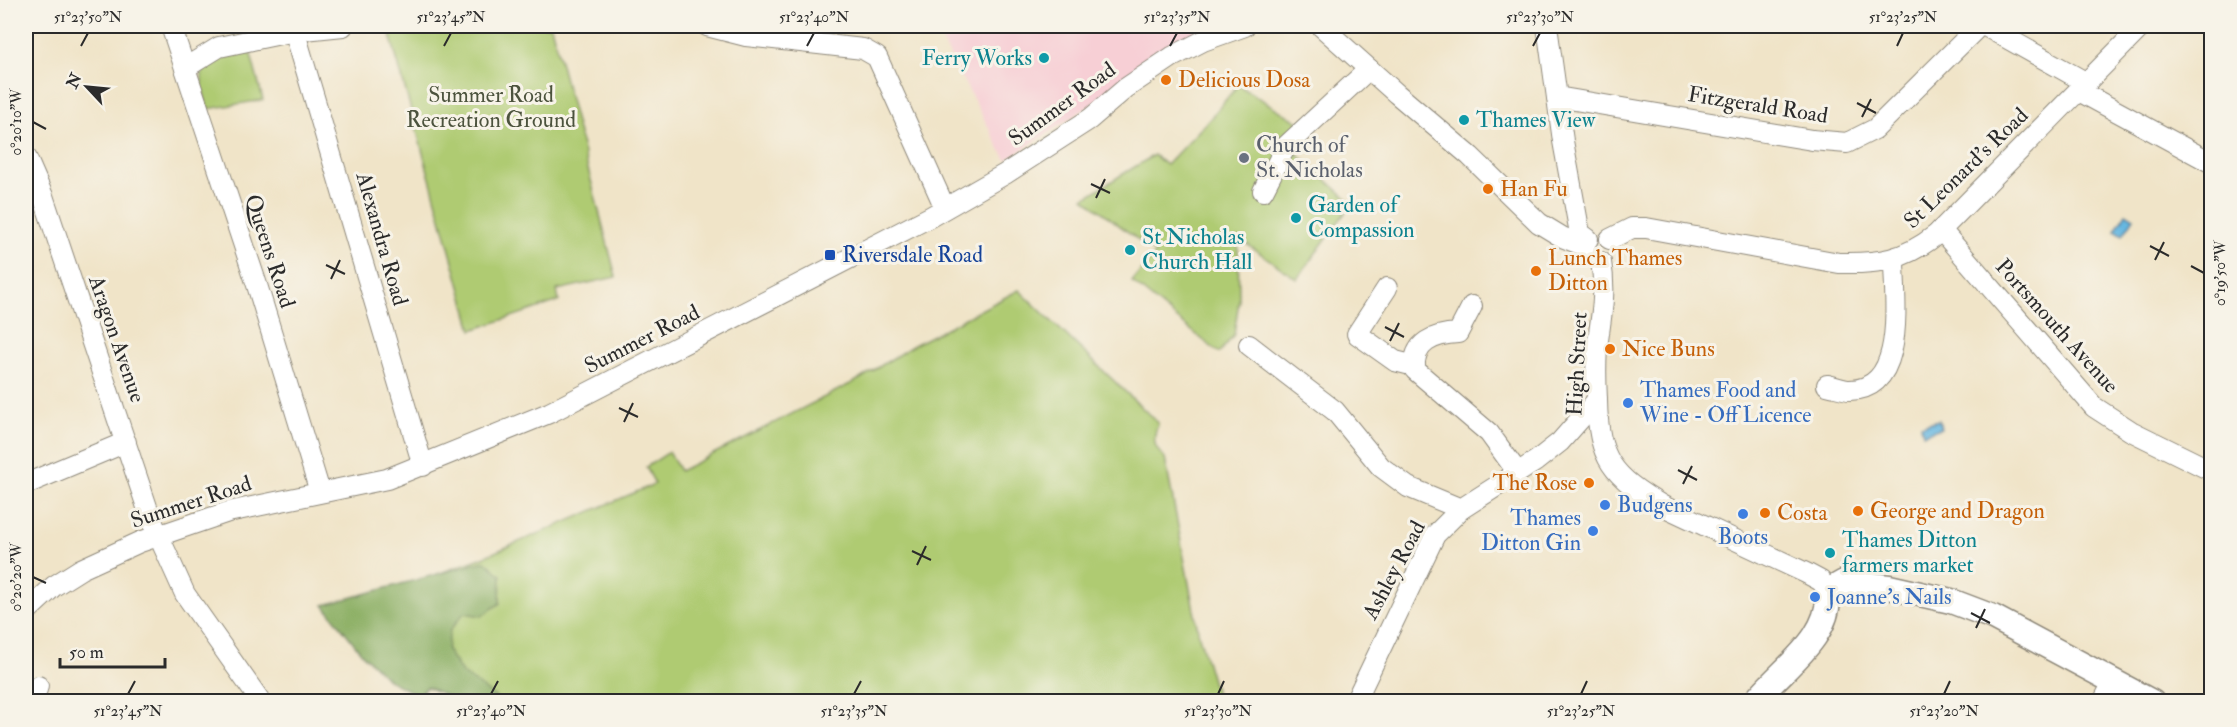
<svg xmlns="http://www.w3.org/2000/svg" width="2237" height="727" font-family="'IM FELL Double Pica',serif">
<rect width="100%" height="100%" fill="#f7f3e8"/>
<filter id="ink" filterUnits="userSpaceOnUse"><feTurbulence type="fractalNoise" baseFrequency=".0167" numOctaves="2"/><feDisplacementMap in="SourceGraphic" scale="12" xChannelSelector="R" yChannelSelector="G"/><feConvolveMatrix kernelMatrix="1 2 1 2 8 2 1 2 1" color-interpolation-filters="sRGB"/></filter>
<filter id="wash" filterUnits="userSpaceOnUse"><feTurbulence type="fractalNoise" baseFrequency=".008" numOctaves="4" result="noise"/><feDisplacementMap in="SourceGraphic" scale="24" xChannelSelector="R" yChannelSelector="G"/><feGaussianBlur stdDeviation="1.35" result="paint"/><feColorMatrix in="noise" values="0 0 0 0 0 0 0 0 0 0 0 0 0 0 0 0 0 1.4 0 .05"/><feComposite in="paint" operator="in"/></filter>
<g filter="url(#wash)">
<rect width="100%" height="100%" fill="#f0e4c8"/>
<path fill="#f7cfd5" d="M 934,26 L 1232,26 L 1197,37 L 1006,160 Z"/>
<g fill="#afcb72" stroke="#6d7b4e" stroke-width="1.5">
<path d="M 395,26 L 551,26 L 616,277 L 557,290 L 559,301 L 472,330 L 388,27 Z"/>
<path d="M 250,51 L 263,100 L 208,109 C 194,61 201,57 250,51 Z"/>
<path d="M 1238,85 L 1313,131 L 1297,154 L 1352,203 L 1297,279 L 1238,238 L 1239,300 L 1234,335 L 1219,353 L 1132,282 L 1155,253 L 1084,198 L 1154,155 L 1166,165 L 1209,120 Z"/>
<path d="M 1019,290 L 1158,423 C 1153,439 1152,446 1165,458 L 1199,636 L 1218,701 L 466,701 L 410,584 L 481,558 L 655,484 L 646,467 L 669,452 L 680,471 L 860,379 L 912,346 Z"/>
</g>
<path fill="#8baf64" stroke="#5b6d48" stroke-width="1.5" d="M 485,561 L 501,575 L 500,603 L 482,616 L 464,613 L 450,630 L 447,650 L 462,673 L 501,701 L 458,701 L 427,687 L 418,695 L 390,681 L 363,655 L 324,605 Z"/>
<g fill="#66b7e1" stroke="#487186" stroke-width="1.5">
<path d="M 2126,213 L 2134,218 L 2123,235 L 2115,230 Z"/>
<path d="M 1939,420 L 1941,428 L 1923,434 L 1921,425 Z"/>
</g>
</g>
<g filter="url(#ink)">
<g fill="none" stroke-linecap="round" stroke-linejoin="round">
<g stroke="#8e887a" stroke-width="22">
<g id="minor">
<path d="M 171,26 L 257,285 L 320,492"/>
<path d="M 293,26 L 423,466"/>
<path d="M 707,26 L 746,36 L 863,49 L 877,57 L 945,208"/>
<path d="M 1321,26 L 1397,94 L 1470,156 L 1539,223 L 1562,237 L 1585,246"/>
<path d="M 1547,26 L 1563,141 L 1578,223 L 1580,233 L 1588,239"/>
<path d="M 1985,26 L 2087,83"/>
<path d="M 185,68 L 219,47 L 295,31 L 343,26"/>
<path d="M 2079,91 L 2212,163"/>
<path d="M 1557,97 L 1812,140 L 1847,143 L 1875,129 L 1979,26"/>
<path d="M 26,157 L 43,196 L 151,519 L 185,594 L 261,702"/>
<path d="M 1263,191 L 1286,146 L 1369,69"/>
<path d="M 1941,230 L 2094,407 L 2131,431 L 2212,471"/>
<path d="M 1610,239 L 1632,228 L 1646,228 L 1839,263 C 1880,264 1904,260 1936,235 L 2142,26"/>
<path d="M 1601,262 C 1606,290 1602,312 1598,340 C 1595,360 1596,380 1597,400 C 1598,459 1612,476 1663,506 L 1806,573 L 1821,581 L 1828,591"/>
<path d="M 1387,288 L 1357,334 L 1395,361 L 1415,366"/>
<path d="M 1472,306 L 1458,333 C 1435,334 1412,342 1415,370 L 1489,433 L 1518,473"/>
<path d="M 1249,345 L 1335,411 L 1381,467 L 1408,487 L 1461,509"/>
<path d="M 1827,385 C 1834,386 1843,390 1850,390 C 1908,389 1894,297 1894,259"/>
<path d="M 26,484 L 126,442"/>
<path d="M 26,612 L 54,586 L 81,569 L 140,542 L 228,512 L 387,479 L 549,413 L 930,217 L 1005,174 L 1090,119 L 1126,88 L 1172,57 L 1203,41 L 1245,26"/>
<path d="M 33,702 L 38,686"/>
<path d="M 1355,702 L 1435,535 L 1461,509 L 1536,461 L 1560,442 L 1597,400"/>
<path d="M 2103,702 L 2113,682"/>
</g>
</g>
<g stroke="#8e887a" stroke-width="27">
<path id="major" d="M 1755,702 C 1781,668 1832,639 1828,591 L 1844,582 L 1889,587 L 1951,601 L 1993,617 L 2152,702"/>
</g>
<use href="#minor" stroke="#fff" stroke-width="20"/>
<use href="#major" stroke="#fff" stroke-width="24"/>
</g>
</g>
<path fill="none" stroke="#2b2b2b" stroke-width="2" d="M 81,46 L 88,33M 444,46 L 451,33M 807,46 L 814,33M 1170,46 L 1177,33M 1533,46 L 1540,33M 1897,46 L 1903,33M 1857,103 L 1876,113M 1862,117 L 1871,99M 33,122 L 46,129M 1091,184 L 1110,193M 1096,198 L 1105,179M 2150,246 L 2169,256M 2155,260 L 2164,242M 326,265 L 345,274M 2191,266 L 2204,273M 331,279 L 340,260M 1385,327 L 1404,337M 1390,341 L 1399,323M 619,408 L 638,417M 624,422 L 633,403M 1678,470 L 1697,480M 1683,484 L 1692,466M 912,551 L 931,560M 917,565 L 926,546M 33,577 L 46,583M 1971,613 L 1990,623M 1976,628 L 1985,609M 128,694 L 135,681M 491,694 L 498,681M 854,694 L 861,681M 1218,694 L 1224,681M 1581,694 L 1587,681M 1944,694 L 1950,681"/>
<g fill="#0f9aa8" stroke="#f7f3e8" stroke-width="2">
<circle cx="1044" cy="58" r="6"/>
<circle cx="1464" cy="120" r="6"/>
<circle cx="1296" cy="218" r="6"/>
<circle cx="1130" cy="250" r="6"/>
<circle cx="1830" cy="553" r="6"/>
</g>
<g fill="#e8710a" stroke="#f7f3e8" stroke-width="2">
<circle cx="1166" cy="80" r="6"/>
<circle cx="1488" cy="189" r="6"/>
<circle cx="1536" cy="271" r="6"/>
<circle cx="1610" cy="349" r="6"/>
<circle cx="1589" cy="483" r="6"/>
<circle cx="1858" cy="511" r="6"/>
<circle cx="1765" cy="513" r="6"/>
</g>
<circle fill="#6b7280" stroke="#f7f3e8" stroke-width="2" cx="1244" cy="158" r="6"/>
<rect fill="#1a4fb4" stroke="#f7f3e8" stroke-width="2" x="824" y="249" width="12" height="12" rx="3"/>
<g fill="#3f7fe0" stroke="#f7f3e8" stroke-width="2">
<circle cx="1628" cy="403" r="6"/>
<circle cx="1605" cy="505" r="6"/>
<circle cx="1743" cy="514" r="6"/>
<circle cx="1593" cy="531" r="6"/>
<circle cx="1815" cy="597" r="6"/>
</g>
<g text-anchor="middle" dominant-baseline="central" stroke-width="6" stroke-linejoin="round" paint-order="stroke">
<g font-size="22" fill="#0d838f" stroke="#f7f3e8" text-anchor="start">
<text x="1032" y="58" text-anchor="end">Ferry Works</text>
<text x="1476" y="120">Thames View</text>
<text x="1308" y="205">Garden of<tspan x="1308" dy="25">Compassion</tspan></text>
<text x="1142" y="237">St Nicholas<tspan x="1142" dy="25">Church Hall</tspan></text>
<text x="1842" y="540">Thames Ditton<tspan x="1842" dy="25">farmers market</tspan></text>
</g>
<g font-size="22" fill="#c56008" stroke="#f7f3e8" text-anchor="start">
<text x="1178" y="80">Delicious Dosa</text>
<text x="1500" y="189">Han Fu</text>
<text x="1548" y="258">Lunch Thames<tspan x="1548" dy="25">Ditton</tspan></text>
<text x="1622" y="349">Nice Buns</text>
<text x="1577" y="483" text-anchor="end">The Rose</text>
<text x="1870" y="511">George and Dragon</text>
<text x="1777" y="513">Costa</text>
</g>
<g font-size="22" fill="#4c533d" stroke="#f7f3e8">
<text x="491" y="95">Summer Road<tspan x="491" dy="25">Recreation Ground</tspan></text>
</g>
<g font-size="22" fill="#2b2b2b" stroke="#f7f3e8">
<text transform="translate(1062 104) rotate(-36)">Summer Road</text>
<text transform="translate(1758 105) rotate(9)">Fitzgerald Road</text>
<text transform="translate(1966 168) rotate(-44)">St Leonard's Road</text>
<text transform="translate(382 239) rotate(74)">Alexandra Road</text>
<text transform="translate(270 251) rotate(72)">Queens Road</text>
<text transform="translate(2057 326) rotate(48)">Portsmouth Avenue</text>
<text transform="translate(117 339) rotate(71)">Aragon Avenue</text>
<text transform="translate(642 339) rotate(-27)">Summer Road</text>
<text transform="translate(1577 364) rotate(-87)">High Street</text>
<text transform="translate(191 502) rotate(-18)">Summer Road</text>
<text transform="translate(1394 570) rotate(-62)">Ashley Road</text>
</g>
<g font-size="22" fill="#5b616d" stroke="#f7f3e8" text-anchor="start">
<text x="1256" y="145">Church of<tspan x="1256" dy="25">St. Nicholas</tspan></text>
</g>
<g font-size="22" fill="#164399" stroke="#f7f3e8" text-anchor="start">
<text x="842" y="255">Riversdale Road</text>
</g>
<g font-size="22" fill="#366cbe" stroke="#f7f3e8" text-anchor="start">
<text x="1640" y="390">Thames Food and<tspan x="1640" dy="25">Wine - Off Licence</tspan></text>
<text x="1617" y="505">Budgens</text>
<text x="1581" y="518" text-anchor="end">Thames<tspan x="1581" dy="25">Ditton Gin</tspan></text>
<text x="1743" y="537" text-anchor="middle">Boots</text>
<text x="1827" y="597">Joanne's Nails</text>
</g>
</g>
<rect width="2237" height="727" fill="none" stroke="#f7f3e8" stroke-width="66"/>
<g transform="translate(87 87) rotate(296)" stroke="#f7f3e8" stroke-width="4.5" paint-order="stroke">
<path d="M0-4.5L10 22L0 15L-10 22Z" fill="#2b2b2b"/>
<text y="-9" font-size="16" font-weight="bold" text-anchor="middle" fill="#2b2b2b">N</text>
</g>
<path d="M60 658v9h105v-9" fill="none" stroke="#2b2b2b" stroke-width="3"/>
<text x="69" y="658" font-size="18" fill="#2b2b2b" stroke="#f7f3e8" stroke-width="4.5" paint-order="stroke">50 m</text>
<rect x="33" y="33" width="2171" height="661" fill="none" stroke="#2b2b2b" stroke-width="2"/>
<g font-size="15" text-anchor="middle" fill="#2b2b2b">
<text x="88" y="22">51°23'50"N</text>
<text x="451" y="22">51°23'45"N</text>
<text x="814" y="22">51°23'40"N</text>
<text x="1177" y="22">51°23'35"N</text>
<text x="1540" y="22">51°23'30"N</text>
<text x="1903" y="22">51°23'25"N</text>
<text transform="translate(16 122) rotate(-90)" y="5">0°20'10"W</text>
<text transform="translate(2220 273) rotate(-90)" y="5">0°19'50"W</text>
<text transform="translate(16 577) rotate(-90)" y="5">0°20'20"W</text>
<text x="128" y="716">51°23'45"N</text>
<text x="491" y="716">51°23'40"N</text>
<text x="854" y="716">51°23'35"N</text>
<text x="1218" y="716">51°23'30"N</text>
<text x="1581" y="716">51°23'25"N</text>
<text x="1944" y="716">51°23'20"N</text>
</g>
</svg>
